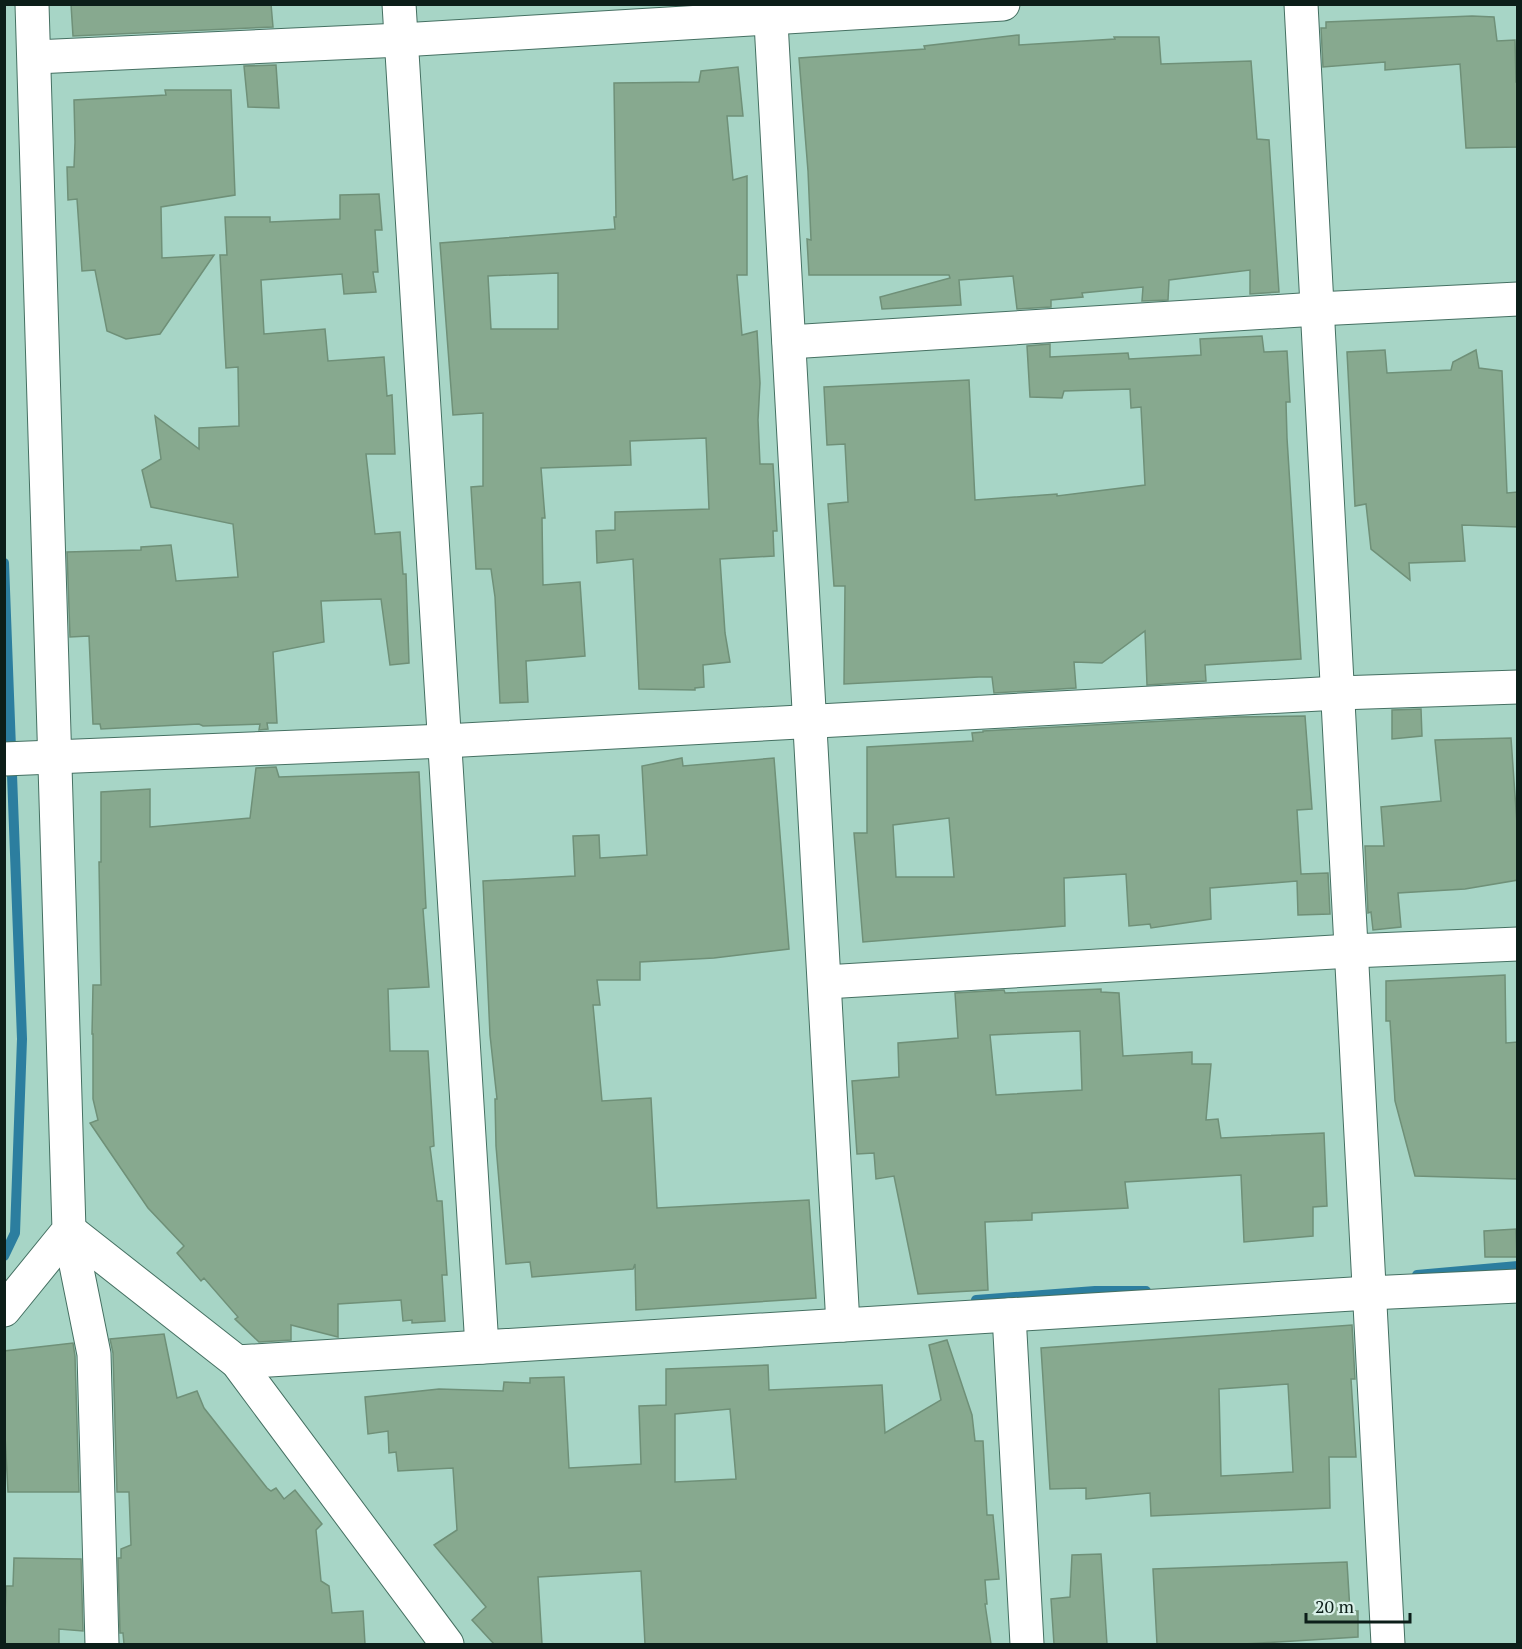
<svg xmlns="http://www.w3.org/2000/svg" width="1522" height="1649" font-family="'PT Serif',serif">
<rect width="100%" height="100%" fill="#a7d5c6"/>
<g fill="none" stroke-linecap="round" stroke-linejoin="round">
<g stroke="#2c7e9f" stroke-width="10">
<path d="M 4,563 L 22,1039 L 15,1233 L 4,1256"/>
<path d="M 1417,1275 L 1518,1266"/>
<path d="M 976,1300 L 1095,1291 L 1146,1291"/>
</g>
</g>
<g fill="#87a98f" stroke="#6f9078" stroke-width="1.5" fill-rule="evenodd">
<path d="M 71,4 L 271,4 L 273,27 L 73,36 Z"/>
<path d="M 1472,16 L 1494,17 L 1497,41 L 1515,40 L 1516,82 L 1518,82 L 1518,147 L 1466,148 L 1460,64 L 1385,70 L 1385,62 L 1323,67 L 1321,28 L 1326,28 L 1326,22 Z"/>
<path d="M 1019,35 L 1019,45 L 1115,39 L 1114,37 L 1159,37 L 1161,64 L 1251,61 L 1257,139 L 1269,140 L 1279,292 L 1250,294 L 1250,270 L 1169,280 L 1168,300 L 1142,301 L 1143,287 L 1082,293 L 1083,297 L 1051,300 L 1051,307 L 1017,309 L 1013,276 L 959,280 L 961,305 L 882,309 L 880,297 L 950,278 L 949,275 L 809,275 L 807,239 L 811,240 L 808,171 L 799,58 L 925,49 L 924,46 Z"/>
<path d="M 276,65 L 279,108 L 248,107 L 244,66 Z"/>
<path d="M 738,67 L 743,116 L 727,116 L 733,180 L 747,176 L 747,275 L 737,275 L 742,335 L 757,331 L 760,383 L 758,420 L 760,464 L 773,464 L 777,531 L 773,531 L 774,556 L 720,559 L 725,633 L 730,662 L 703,665 L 704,687 L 695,688 L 695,690 L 639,689 L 633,559 L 597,563 L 596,531 L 615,530 L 615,512 L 709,509 L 706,438 L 630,441 L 631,465 L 541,468 L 545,518 L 542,518 L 543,585 L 580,582 L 585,656 L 526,661 L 528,702 L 500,703 L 495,597 L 491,569 L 476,569 L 471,487 L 483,486 L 483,413 L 453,415 L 440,243 L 615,229 L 614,217 L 616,217 L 614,83 L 699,82 L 701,71 ZM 558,273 L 558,329 L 491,329 L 488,276 Z"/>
<path d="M 165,90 L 231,90 L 235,195 L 161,207 L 162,258 L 214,255 L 160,334 L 126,339 L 107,331 L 95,270 L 82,271 L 77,199 L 68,200 L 67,167 L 74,167 L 75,142 L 74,100 L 166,95 Z"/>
<path d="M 379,194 L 382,230 L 375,230 L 378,272 L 373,272 L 376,292 L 344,294 L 342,274 L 261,280 L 264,334 L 325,329 L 328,361 L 384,357 L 387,396 L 392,395 L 395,454 L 366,454 L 375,534 L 400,532 L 403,574 L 406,574 L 409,663 L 390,665 L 381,599 L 321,601 L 324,642 L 273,652 L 277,723 L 267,723 L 268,729 L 259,730 L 260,724 L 203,726 L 199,724 L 101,729 L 100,724 L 93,724 L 89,636 L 70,637 L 67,552 L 141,550 L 141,547 L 171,545 L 176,581 L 238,577 L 233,524 L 151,507 L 142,470 L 161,459 L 155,416 L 199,449 L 199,428 L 239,426 L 238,367 L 226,368 L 220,255 L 227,255 L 225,217 L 270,217 L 270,222 L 340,219 L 340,195 Z"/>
<path d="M 1262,336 L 1264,352 L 1287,351 L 1290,402 L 1286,402 L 1287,438 L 1301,659 L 1205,665 L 1206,681 L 1147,685 L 1145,631 L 1102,663 L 1074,662 L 1076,688 L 994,693 L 992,677 L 979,677 L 844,684 L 845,586 L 834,586 L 828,504 L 848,502 L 845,444 L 827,445 L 824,387 L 969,380 L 975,500 L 1057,494 L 1057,496 L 1145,485 L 1141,407 L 1131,408 L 1130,389 L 1064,391 L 1062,398 L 1030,397 L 1027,346 L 1050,344 L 1050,357 L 1128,353 L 1129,359 L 1201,355 L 1200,339 Z"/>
<path d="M 1385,350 L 1387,373 L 1451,370 L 1453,362 L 1476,350 L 1479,368 L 1502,371 L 1507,493 L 1518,492 L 1518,527 L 1462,525 L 1465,561 L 1409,563 L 1410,580 L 1371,549 L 1366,504 L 1355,506 L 1347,352 Z"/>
<path d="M 1421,709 L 1422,736 L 1392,739 L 1392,710 Z"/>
<path d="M 1305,716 L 1312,809 L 1297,810 L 1301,874 L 1328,873 L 1330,914 L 1298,915 L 1297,881 L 1210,888 L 1211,919 L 1151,928 L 1150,924 L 1129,926 L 1126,874 L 1064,878 L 1065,926 L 863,942 L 854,833 L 867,833 L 867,747 L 973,741 L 972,733 L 983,732 L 983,731 L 1237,717 ZM 949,818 L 954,877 L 896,877 L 893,825 Z"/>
<path d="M 1511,738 L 1518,838 L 1518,880 L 1465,889 L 1398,893 L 1401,927 L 1373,930 L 1371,912 L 1368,913 L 1365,846 L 1384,846 L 1381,807 L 1441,801 L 1435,740 Z"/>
<path d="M 682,758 L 683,766 L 774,758 L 789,949 L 714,958 L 640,962 L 640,980 L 597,980 L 600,1005 L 593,1005 L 602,1101 L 651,1098 L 657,1208 L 809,1200 L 816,1298 L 636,1310 L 635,1264 L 633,1269 L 532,1277 L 530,1262 L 506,1264 L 496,1146 L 495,1099 L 497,1099 L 490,1035 L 483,881 L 575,876 L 573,836 L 599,835 L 600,858 L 647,855 L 642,766 Z"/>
<path d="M 276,767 L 279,777 L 419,772 L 426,908 L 423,909 L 429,987 L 388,989 L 390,1051 L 428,1051 L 434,1146 L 430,1147 L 437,1201 L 442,1201 L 447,1275 L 442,1275 L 445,1321 L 412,1323 L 412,1320 L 403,1321 L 401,1300 L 338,1304 L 338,1337 L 291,1325 L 291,1340 L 259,1342 L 235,1319 L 238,1317 L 204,1278 L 201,1281 L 177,1253 L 184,1246 L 148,1208 L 90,1123 L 98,1120 L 93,1099 L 93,1034 L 92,1034 L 93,985 L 101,985 L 99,862 L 101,862 L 101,792 L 150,789 L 150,827 L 250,818 L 256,768 Z"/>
<path d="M 1505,975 L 1506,1043 L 1518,1042 L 1518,1179 L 1415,1176 L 1395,1101 L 1390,1021 L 1386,1021 L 1386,981 Z"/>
<path d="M 1101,989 L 1101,992 L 1119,993 L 1123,1056 L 1192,1052 L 1192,1064 L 1211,1064 L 1206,1120 L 1218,1119 L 1221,1138 L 1324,1133 L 1327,1206 L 1313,1207 L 1313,1236 L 1244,1242 L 1241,1175 L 1125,1182 L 1128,1208 L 1032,1213 L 1032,1220 L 985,1222 L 988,1290 L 918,1294 L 894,1176 L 876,1179 L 874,1153 L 857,1154 L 852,1081 L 899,1077 L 898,1043 L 958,1038 L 955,993 L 1004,990 L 1005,993 ZM 1080,1031 L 1082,1090 L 996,1095 L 990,1035 Z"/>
<path d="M 1516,1229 L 1517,1257 L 1485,1257 L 1484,1231 Z"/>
<path d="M 1352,1325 L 1355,1379 L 1351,1379 L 1356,1457 L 1329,1457 L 1330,1508 L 1151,1516 L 1150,1493 L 1086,1499 L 1086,1488 L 1050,1489 L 1041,1348 ZM 1288,1384 L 1293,1472 L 1221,1476 L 1219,1389 Z"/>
<path d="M 164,1334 L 177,1398 L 197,1391 L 204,1408 L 267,1488 L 271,1491 L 276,1488 L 284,1499 L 295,1490 L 322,1524 L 316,1530 L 321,1581 L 329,1586 L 332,1613 L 363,1611 L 365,1644 L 124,1644 L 123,1633 L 120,1633 L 118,1558 L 121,1558 L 121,1549 L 131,1545 L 129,1492 L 117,1492 L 113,1353 L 110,1339 Z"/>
<path d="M 947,1340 L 972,1415 L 975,1441 L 983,1441 L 987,1515 L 993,1515 L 999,1579 L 985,1580 L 987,1604 L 985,1604 L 991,1644 L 645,1644 L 641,1571 L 538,1577 L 542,1644 L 494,1644 L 472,1620 L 486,1607 L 434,1545 L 457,1530 L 453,1468 L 398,1471 L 396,1452 L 389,1453 L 388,1431 L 368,1434 L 365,1397 L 439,1389 L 503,1391 L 504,1382 L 530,1383 L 530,1378 L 564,1377 L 569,1468 L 641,1464 L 639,1406 L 666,1405 L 666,1369 L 768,1365 L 769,1390 L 882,1385 L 885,1433 L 941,1400 L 929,1345 ZM 730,1409 L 736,1479 L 675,1482 L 675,1414 Z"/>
<path d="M 73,1343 L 75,1356 L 79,1492 L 8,1492 L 4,1417 L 4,1351 Z"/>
<path d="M 1101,1554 L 1107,1644 L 1054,1644 L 1051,1599 L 1070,1597 L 1072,1555 Z"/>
<path d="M 14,1558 L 81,1559 L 83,1631 L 59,1629 L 59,1644 L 4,1644 L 6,1586 L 13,1586 Z"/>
<path d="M 1347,1562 L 1350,1611 L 1358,1611 L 1358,1637 L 1244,1644 L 1157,1644 L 1153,1569 Z"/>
</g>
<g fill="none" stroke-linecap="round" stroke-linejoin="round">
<g stroke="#457062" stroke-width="35">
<g id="street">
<path d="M 399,4 L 482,1347"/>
<path d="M 770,4 L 843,1325"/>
<path d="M 1301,4 L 1388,1644"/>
<path d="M 35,57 L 401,40 L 1003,4"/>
<path d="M 789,342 L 1317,309 L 1518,299"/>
<path d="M 4,759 L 445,741 L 1338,693 L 1518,687"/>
<path d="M 825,982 L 1351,951 L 1518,944"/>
<path d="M 69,1230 L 237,1362 L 447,1644"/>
<path d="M 69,1230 L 94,1354 L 102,1644"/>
<path d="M 1009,1315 L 1027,1644"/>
<path d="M 237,1362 L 1369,1293 L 1518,1286"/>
</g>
</g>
<g stroke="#457062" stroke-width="35">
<path id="secondary" d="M 4,1310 L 69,1230 L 32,4"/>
</g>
<use href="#street" stroke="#fff" stroke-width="33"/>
<use href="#secondary" stroke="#fff" stroke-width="33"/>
</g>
<rect width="1522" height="1649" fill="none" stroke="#0c1e19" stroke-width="12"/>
<path d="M1306 1613v9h104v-9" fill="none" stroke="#0c1e19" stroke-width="3"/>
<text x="1315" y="1613" font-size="18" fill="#0c1e19" stroke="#d9f0e8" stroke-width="4.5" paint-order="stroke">20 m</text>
</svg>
